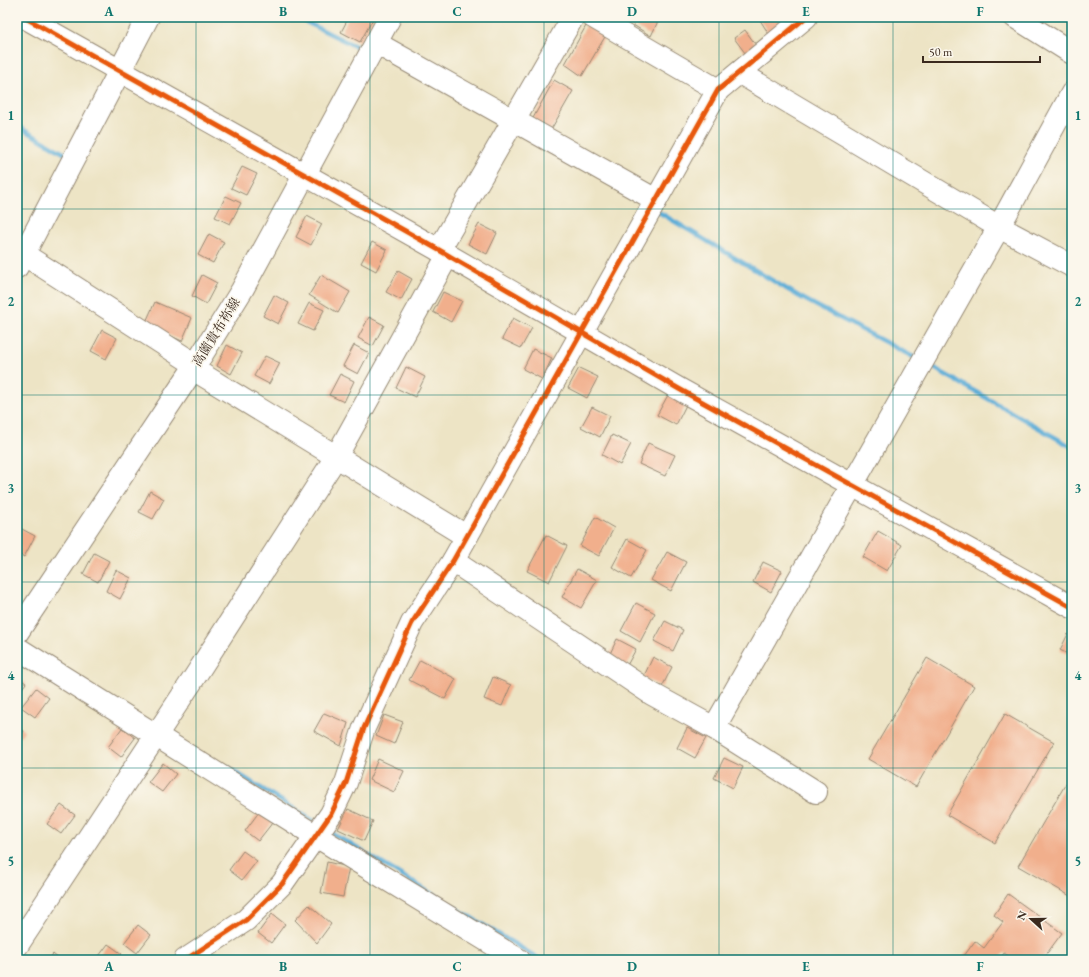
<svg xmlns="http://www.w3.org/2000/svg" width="1089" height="977" font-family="'EB Garamond','Noto Serif JP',serif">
<rect width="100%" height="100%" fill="#fbf7ec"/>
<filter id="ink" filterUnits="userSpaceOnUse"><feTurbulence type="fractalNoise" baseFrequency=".025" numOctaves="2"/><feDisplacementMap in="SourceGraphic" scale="8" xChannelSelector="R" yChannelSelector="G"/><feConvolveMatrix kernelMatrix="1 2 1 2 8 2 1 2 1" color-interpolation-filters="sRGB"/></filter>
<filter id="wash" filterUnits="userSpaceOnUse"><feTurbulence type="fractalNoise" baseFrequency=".012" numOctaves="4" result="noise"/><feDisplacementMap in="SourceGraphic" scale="16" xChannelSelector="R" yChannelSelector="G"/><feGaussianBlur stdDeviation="0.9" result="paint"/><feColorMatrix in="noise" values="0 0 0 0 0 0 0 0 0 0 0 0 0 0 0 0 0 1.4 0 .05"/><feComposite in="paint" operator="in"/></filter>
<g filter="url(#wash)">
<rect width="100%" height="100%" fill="#ede4c5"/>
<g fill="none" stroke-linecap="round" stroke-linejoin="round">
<g stroke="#5dadd7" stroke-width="4.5">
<path d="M 296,17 L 359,48"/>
<path d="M 17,126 L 69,156"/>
<path d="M 657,211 L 800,297 L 917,359"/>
<path d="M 927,364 L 1072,447"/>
<path d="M 227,767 L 317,823"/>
<path d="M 330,832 L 541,960"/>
</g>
</g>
<g id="blocks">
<g fill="#f1af8c">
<path d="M 349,17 L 374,17 L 360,42 L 341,32 Z"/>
<path d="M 637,17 L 660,17 L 651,36 L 633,25 Z"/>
<path d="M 765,17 L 781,17 L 786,25 L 770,36 L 760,20 Z"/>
<path d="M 587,24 L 606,35 L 582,76 L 565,64 Z"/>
<path d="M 745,30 L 756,45 L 745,53 L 734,38 Z"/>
<path d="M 554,80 L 573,91 L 549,133 L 532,120 Z"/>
<path d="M 242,167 L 257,174 L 246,195 L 231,188 Z"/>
<path d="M 226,196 L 241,203 L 230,224 L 215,217 Z"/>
<path d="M 307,216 L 322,224 L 311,245 L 296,237 Z"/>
<path d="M 479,224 L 497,233 L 487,254 L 468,244 Z"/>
<path d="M 209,234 L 224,242 L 213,263 L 198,255 Z"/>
<path d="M 372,242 L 387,250 L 376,271 L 361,263 Z"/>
<path d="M 398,271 L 412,279 L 401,300 L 386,292 Z"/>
<path d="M 202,275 L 217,283 L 206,304 L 192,296 Z"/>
<path d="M 321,275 L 350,292 L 338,313 L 309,295 Z"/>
<path d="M 443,292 L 462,301 L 451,322 L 433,312 Z"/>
<path d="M 274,295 L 289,303 L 278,324 L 263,316 Z"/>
<path d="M 155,302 L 192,318 L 182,341 L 145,324 Z"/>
<path d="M 309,303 L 324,310 L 313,331 L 298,324 Z"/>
<path d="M 369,317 L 384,325 L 373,346 L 358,338 Z"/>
<path d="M 513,318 L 532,328 L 521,348 L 502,339 Z"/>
<path d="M 102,330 L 117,338 L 106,359 L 91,351 Z"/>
<path d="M 227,345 L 242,353 L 231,374 L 217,366 Z"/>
<path d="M 354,345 L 369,353 L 358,374 L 343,366 Z"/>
<path d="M 533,349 L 552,358 L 542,379 L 523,369 Z"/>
<path d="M 265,356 L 280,363 L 269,384 L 254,376 Z"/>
<path d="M 406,367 L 425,377 L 415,397 L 396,388 Z"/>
<path d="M 579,368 L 598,377 L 587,398 L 568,388 Z"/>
<path d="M 340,374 L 354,381 L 344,402 L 329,395 Z"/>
<path d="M 668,395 L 686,405 L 676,425 L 657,415 Z"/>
<path d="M 592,407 L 610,416 L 600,437 L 581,427 Z"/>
<path d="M 612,435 L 631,444 L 620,465 L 602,455 Z"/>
<path d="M 648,443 L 675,455 L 665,476 L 639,464 Z"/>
<path d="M 150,491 L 164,499 L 153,519 L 139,512 Z"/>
<path d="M 595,517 L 614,528 L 599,556 L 580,546 Z"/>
<path d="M 20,528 L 35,536 L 24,557 L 17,553 L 17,534 Z"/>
<path d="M 878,531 L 902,545 L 887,571 L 863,557 Z"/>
<path d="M 546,535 L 567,546 L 549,582 L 527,571 Z"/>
<path d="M 627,539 L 647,550 L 631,578 L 612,567 Z"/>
<path d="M 667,552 L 686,562 L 671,591 L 651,580 Z"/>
<path d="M 94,553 L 109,561 L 98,582 L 83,574 Z"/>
<path d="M 763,562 L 782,571 L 771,592 L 753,582 Z"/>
<path d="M 577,569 L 597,580 L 581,608 L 562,597 Z"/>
<path d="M 116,570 L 131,578 L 120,599 L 106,591 Z"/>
<path d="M 636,603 L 655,613 L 640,642 L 621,631 Z"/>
<path d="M 665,621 L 683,630 L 673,651 L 654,641 Z"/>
<path d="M 1068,634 L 1072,636 L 1072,656 L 1060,650 Z"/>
<path d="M 617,639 L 636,649 L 625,669 L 607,660 Z"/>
<path d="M 653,657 L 672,667 L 662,687 L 643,678 Z"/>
<path d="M 927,658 L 974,686 L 916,787 L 868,759 Z"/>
<path d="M 420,660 L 456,679 L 445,699 L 409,680 Z"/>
<path d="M 17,677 L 26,683 L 17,695 Z"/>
<path d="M 493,677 L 511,685 L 502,706 L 484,699 Z"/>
<path d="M 36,688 L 49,698 L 35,717 L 21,707 Z"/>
<path d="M 324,713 L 348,723 L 341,746 L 314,731 Z"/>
<path d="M 1005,714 L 1054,742 L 995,843 L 947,815 Z"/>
<path d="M 384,715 L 403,722 L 394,744 L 376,736 Z"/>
<path d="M 17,726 L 24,731 L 17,741 Z"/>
<path d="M 122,728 L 135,738 L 121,757 L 108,747 Z"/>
<path d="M 687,728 L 706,738 L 695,758 L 677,748 Z"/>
<path d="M 724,758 L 743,767 L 733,788 L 714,778 Z"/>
<path d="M 378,759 L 404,771 L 394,792 L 369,780 Z"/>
<path d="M 163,763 L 176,774 L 162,792 L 148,782 Z"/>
<path d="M 1072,773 L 1072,897 L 1018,866 Z"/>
<path d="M 61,805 L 75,815 L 61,834 L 47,824 Z"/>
<path d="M 348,809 L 373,821 L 364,841 L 338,829 Z"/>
<path d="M 259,812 L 273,822 L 258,841 L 245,831 Z"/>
<path d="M 243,851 L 257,861 L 242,880 L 229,870 Z"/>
<path d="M 327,862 L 349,867 L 343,897 L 321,893 Z"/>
<path d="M 1008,894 L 1062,933 L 1042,960 L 1015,960 L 1004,953 L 999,960 L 961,960 L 975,941 L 984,948 L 1003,922 L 994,915 Z"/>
<path d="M 309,905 L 331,924 L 317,943 L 295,920 Z"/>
<path d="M 272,914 L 285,924 L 271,943 L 258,933 Z"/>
<path d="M 138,925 L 151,935 L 137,953 L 124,943 Z"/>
<path d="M 108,944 L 122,954 L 117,960 L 96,960 Z"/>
<path d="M 53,954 L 60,960 L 48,960 Z"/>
</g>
</g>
</g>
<g filter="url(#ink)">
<use href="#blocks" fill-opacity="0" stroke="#948772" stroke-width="1"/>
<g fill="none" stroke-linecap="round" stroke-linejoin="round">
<g stroke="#948772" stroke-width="24">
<g id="minor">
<path d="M 24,17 L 439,250 L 679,389 L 1072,607"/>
<path d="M 593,17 L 718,90"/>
<path d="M 1015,17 L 1072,53"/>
<path d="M 376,43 L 656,200"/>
<path d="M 740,73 L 999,227 L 1072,266"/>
<path d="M 17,250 L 196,365"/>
<path d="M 439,250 L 573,17"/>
<path d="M 17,267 L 148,17"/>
<path d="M 193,369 L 466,536"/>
<path d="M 453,561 L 652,694 L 714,728 L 999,227 L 1072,93"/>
<path d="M 17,648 L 316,836 L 519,960"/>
<path d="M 714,728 L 816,792"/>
<path d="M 17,946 L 194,678 L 336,457 L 448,255"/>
<path d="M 185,960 L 246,920 L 282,884 L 331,814 L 346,783 L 364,728 L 412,623 L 453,561 L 718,90 L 806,17"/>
</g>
</g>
<g stroke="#948772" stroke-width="24">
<path id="major" d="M 17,633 L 193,369 L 242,290 L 390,17"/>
</g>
<use href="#minor" stroke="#fff" stroke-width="22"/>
<use href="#major" stroke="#fff" stroke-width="22"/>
<g stroke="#fbf7ec" stroke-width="8">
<g id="cycleway">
<path d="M 24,17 L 439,250 L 679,389 L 1072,607"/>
<path d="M 185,960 L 246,920 L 282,884 L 331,814 L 346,783 L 364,728 L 412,623 L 453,561 L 718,90 L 806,17"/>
</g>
</g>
<use href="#cycleway" stroke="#e8590c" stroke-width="5"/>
</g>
</g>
<path fill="none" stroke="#0f766e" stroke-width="1" stroke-opacity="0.55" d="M 196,17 L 196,960M 370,17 L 370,960M 544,17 L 544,960M 719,17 L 719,960M 893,17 L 893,960M 17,209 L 1072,209M 17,395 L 1072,395M 17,582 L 1072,582M 17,768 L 1072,768"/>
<g text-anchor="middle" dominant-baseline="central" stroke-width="3.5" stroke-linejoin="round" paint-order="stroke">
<g font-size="13" fill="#3b2a1e" stroke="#fbf7ec">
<text transform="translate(216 332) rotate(-58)">高薗貴布祢線</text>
</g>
</g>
<rect width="1089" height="977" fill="none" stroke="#fbf7ec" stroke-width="44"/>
<g transform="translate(1031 919) rotate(291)" stroke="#fbf7ec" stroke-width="3" paint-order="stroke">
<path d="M0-3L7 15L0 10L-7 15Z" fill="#3b2a1e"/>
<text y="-6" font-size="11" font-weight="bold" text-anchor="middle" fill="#3b2a1e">N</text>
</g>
<path d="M923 56v6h117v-6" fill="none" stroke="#3b2a1e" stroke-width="2"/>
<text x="929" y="56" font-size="12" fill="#3b2a1e" stroke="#fbf7ec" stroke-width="3" paint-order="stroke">50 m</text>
<rect x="22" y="22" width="1045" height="933" fill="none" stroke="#0f766e" stroke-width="1.5"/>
<g font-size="13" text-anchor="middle" font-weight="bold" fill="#0f766e">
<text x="109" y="16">A</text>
<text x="283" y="16">B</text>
<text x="457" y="16">C</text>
<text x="632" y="16">D</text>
<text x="806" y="16">E</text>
<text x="980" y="16">F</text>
<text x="11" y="120">1</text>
<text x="1078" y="120">1</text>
<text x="11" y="306">2</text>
<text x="1078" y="306">2</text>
<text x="11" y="493">3</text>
<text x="1078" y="493">3</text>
<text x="11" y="680">4</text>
<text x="1078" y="680">4</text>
<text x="11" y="866">5</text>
<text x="1078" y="866">5</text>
<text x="109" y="971">A</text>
<text x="283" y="971">B</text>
<text x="457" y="971">C</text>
<text x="632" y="971">D</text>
<text x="806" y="971">E</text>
<text x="980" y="971">F</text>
</g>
</svg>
